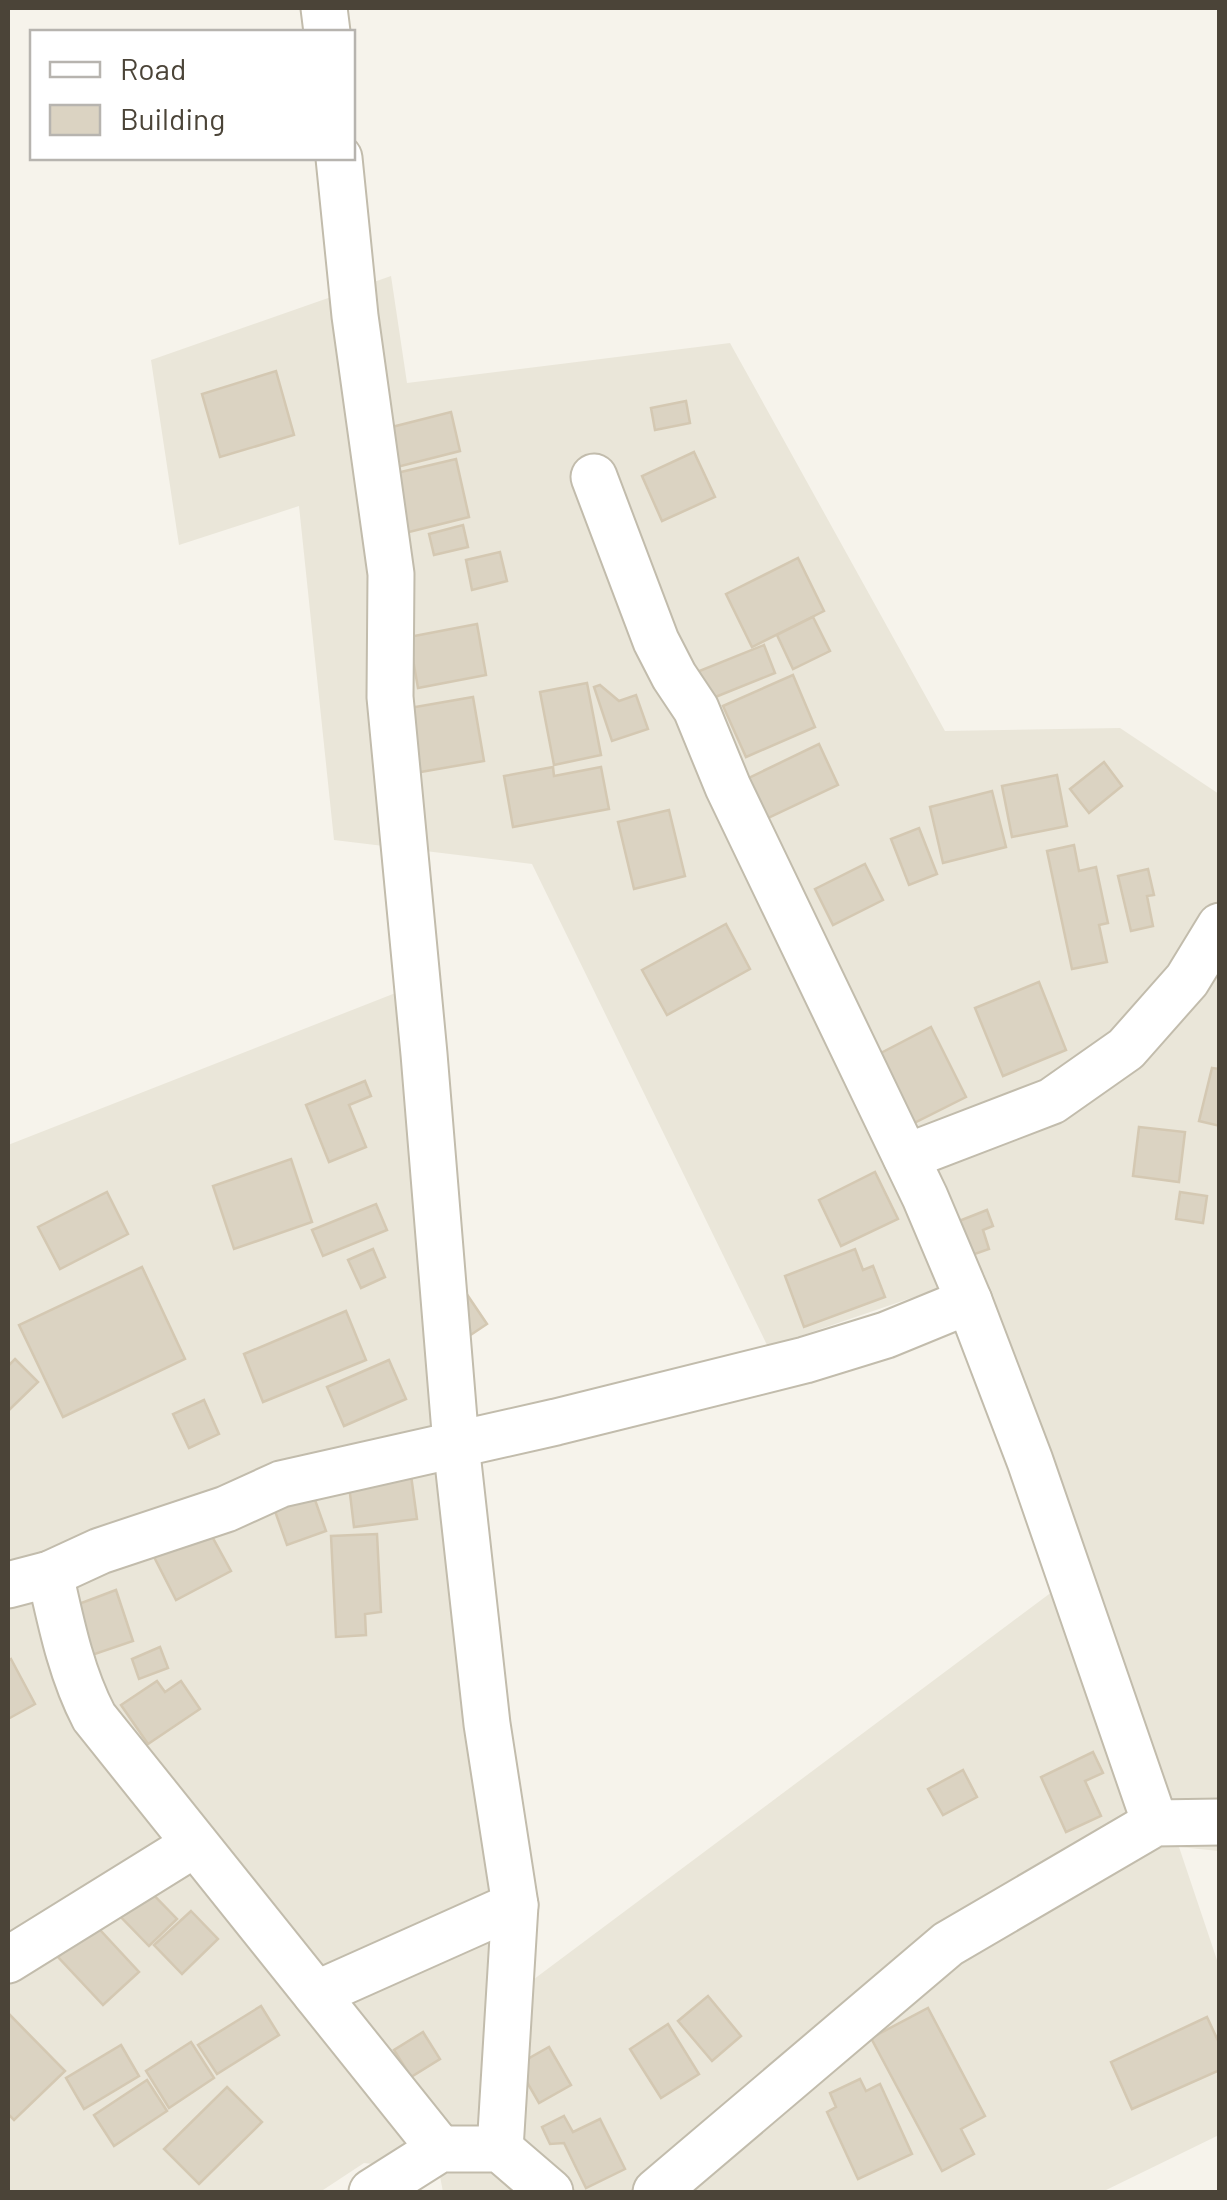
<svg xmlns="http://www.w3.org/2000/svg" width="1227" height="2200" font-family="Barlow,sans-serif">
<rect width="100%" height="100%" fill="#f6f3eb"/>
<path fill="#eae6d9" d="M 391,276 L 407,383 L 730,343 L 945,731 L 1120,728 L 1219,794 L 1219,1851 L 1179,1847 L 1219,1966 L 1219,2135 L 1102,2192 L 443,2192 L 439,2171 L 364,2163 L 320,2192 L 8,2192 L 8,1145 L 421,983 L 506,2000 L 1084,1568 L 984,1273 L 768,1347 L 532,864 L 334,840 L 299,506 L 179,545 L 151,360 Z"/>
<g fill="#dbd3c2" stroke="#d4c8b2" stroke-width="2.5">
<path d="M 276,371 L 294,435 L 220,457 L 202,394 Z"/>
<path d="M 686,401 L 690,423 L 655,430 L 651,408 Z"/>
<path d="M 451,412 L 460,451 L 397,467 L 388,428 Z"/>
<path d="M 694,452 L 715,497 L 662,521 L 642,476 Z"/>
<path d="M 456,459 L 469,517 L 397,535 L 384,476 Z"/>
<path d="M 463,525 L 468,547 L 434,555 L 429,534 Z"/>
<path d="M 500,552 L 507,581 L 472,590 L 466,560 Z"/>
<path d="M 798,558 L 824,611 L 752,647 L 726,594 Z"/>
<path d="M 813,617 L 830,651 L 793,669 L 777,635 Z"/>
<path d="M 477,624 L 486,675 L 418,688 L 409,637 Z"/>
<path d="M 764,645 L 775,673 L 698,704 L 687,676 Z"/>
<path d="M 793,675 L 815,727 L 746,757 L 723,706 Z"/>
<path d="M 587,683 L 601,755 L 554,765 L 540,692 Z"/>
<path d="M 600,685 L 619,701 L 636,695 L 648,729 L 612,741 L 594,687 Z"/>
<path d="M 473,697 L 484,761 L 409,774 L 398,710 Z"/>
<path d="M 819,744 L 838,785 L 753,825 L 734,785 Z"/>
<path d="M 1104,762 L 1122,786 L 1089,813 L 1070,789 Z"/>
<path d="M 553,767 L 554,776 L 601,767 L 609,809 L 513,827 L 504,776 Z"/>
<path d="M 1057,775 L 1067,826 L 1012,837 L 1002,786 Z"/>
<path d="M 992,791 L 1006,847 L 943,863 L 930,807 Z"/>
<path d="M 669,810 L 685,876 L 634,889 L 618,822 Z"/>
<path d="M 919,828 L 937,874 L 909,885 L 891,839 Z"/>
<path d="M 1074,845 L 1079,871 L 1096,867 L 1108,923 L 1099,925 L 1107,962 L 1072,969 L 1047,851 Z"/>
<path d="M 865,864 L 883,900 L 833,925 L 815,889 Z"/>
<path d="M 1148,869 L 1154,895 L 1147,896 L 1153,926 L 1131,931 L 1118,876 Z"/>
<path d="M 726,924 L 750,969 L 667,1015 L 642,970 Z"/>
<path d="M 1039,982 L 1066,1050 L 1003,1076 L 975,1008 Z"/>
<path d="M 931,1027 L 966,1097 L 914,1123 L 879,1054 Z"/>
<path d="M 1212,1068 L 1220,1069 L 1220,1126 L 1199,1121 Z"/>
<path d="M 365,1081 L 371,1096 L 349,1105 L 366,1147 L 329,1162 L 306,1105 Z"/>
<path d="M 1139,1127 L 1185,1132 L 1179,1182 L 1133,1176 Z"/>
<path d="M 291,1159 L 312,1222 L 234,1249 L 213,1186 Z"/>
<path d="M 875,1172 L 898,1219 L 841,1246 L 819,1200 Z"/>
<path d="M 107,1192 L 128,1234 L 60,1269 L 38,1227 Z"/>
<path d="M 1180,1192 L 1207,1196 L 1203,1223 L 1176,1219 Z"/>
<path d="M 376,1204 L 387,1230 L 323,1256 L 312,1230 Z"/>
<path d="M 987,1210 L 993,1226 L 983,1230 L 989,1249 L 972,1255 L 959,1221 Z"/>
<path d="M 373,1249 L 385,1277 L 361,1288 L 348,1260 Z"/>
<path d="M 855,1249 L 863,1270 L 873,1266 L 885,1297 L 804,1327 L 785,1276 Z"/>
<path d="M 142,1267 L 185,1359 L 63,1417 L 19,1325 Z"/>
<path d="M 466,1293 L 487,1324 L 466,1338 L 446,1307 Z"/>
<path d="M 346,1311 L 366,1360 L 263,1402 L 244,1354 Z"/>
<path d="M 15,1359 L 38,1382 L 8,1411 L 8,1366 Z"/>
<path d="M 389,1360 L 406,1399 L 344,1426 L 327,1387 Z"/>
<path d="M 204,1400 L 219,1434 L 189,1448 L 173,1414 Z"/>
<path d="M 410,1468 L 417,1519 L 354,1527 L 348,1477 Z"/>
<path d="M 309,1483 L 326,1531 L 287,1545 L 270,1497 Z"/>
<path d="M 203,1520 L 231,1571 L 176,1600 L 150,1549 Z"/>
<path d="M 377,1534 L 381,1612 L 365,1614 L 366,1635 L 336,1637 L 331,1536 Z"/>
<path d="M 116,1590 L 133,1641 L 92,1655 L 76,1605 Z"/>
<path d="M 160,1647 L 168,1668 L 139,1679 L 132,1659 Z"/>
<path d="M 11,1659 L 35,1704 L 8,1719 L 8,1661 Z"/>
<path d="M 157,1681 L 165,1692 L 181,1681 L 200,1709 L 148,1744 L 121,1705 Z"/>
<path d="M 1093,1752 L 1103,1773 L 1085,1781 L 1101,1816 L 1066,1832 L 1041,1777 Z"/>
<path d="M 963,1770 L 977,1797 L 943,1815 L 928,1789 Z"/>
<path d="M 143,1884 L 177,1919 L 149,1946 L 115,1911 Z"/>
<path d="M 191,1911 L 218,1939 L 182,1974 L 154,1945 Z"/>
<path d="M 89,1918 L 139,1972 L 103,2005 L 58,1957 L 72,1944 Z"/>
<path d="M 708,1996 L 741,2036 L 712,2061 L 678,2021 Z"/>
<path d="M 261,2006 L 279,2035 L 217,2074 L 198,2045 Z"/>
<path d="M 928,2008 L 985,2116 L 961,2129 L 974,2154 L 942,2171 L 871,2038 Z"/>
<path d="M 8,2013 L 65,2071 L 14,2120 L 8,2114 Z"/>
<path d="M 1207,2017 L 1220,2045 L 1220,2070 L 1132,2109 L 1111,2062 Z"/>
<path d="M 668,2024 L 699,2074 L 661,2098 L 630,2049 Z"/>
<path d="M 423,2032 L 440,2059 L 411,2077 L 394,2050 Z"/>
<path d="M 191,2042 L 214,2078 L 169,2108 L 146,2071 Z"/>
<path d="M 121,2045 L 139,2076 L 84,2109 L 66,2078 Z"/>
<path d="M 549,2047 L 571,2085 L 539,2103 L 517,2065 Z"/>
<path d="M 860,2079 L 866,2091 L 880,2084 L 912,2154 L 858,2179 L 827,2112 L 836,2107 L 830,2093 Z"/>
<path d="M 147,2080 L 167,2111 L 114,2146 L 94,2115 Z"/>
<path d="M 227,2087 L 262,2122 L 199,2184 L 164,2149 Z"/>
<path d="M 564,2116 L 573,2132 L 600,2119 L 625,2169 L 586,2188 L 564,2143 L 550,2144 L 542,2127 Z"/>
</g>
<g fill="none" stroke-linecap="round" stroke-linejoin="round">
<g stroke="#c2bcac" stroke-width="49">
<g id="minor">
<path d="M 324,8 L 327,32"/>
<path d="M 339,158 L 355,316 L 391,574 L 390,697 L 424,1054 L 456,1444 L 487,1724 L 515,1905 L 500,2149"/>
<path d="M 594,477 L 656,641 L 674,676 L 696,709 L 728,787 L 925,1197 L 969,1301 L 1030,1461 L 1155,1823"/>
<path d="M 906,1157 L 1052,1101 L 1126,1049 L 1187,980 L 1220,926"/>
<path d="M 50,1574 C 61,1623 71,1673 94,1717 L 440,2149"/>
<path d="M 8,1585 L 50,1574 L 100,1551 L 226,1509 L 281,1484 L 556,1422 L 805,1360 L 886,1335 L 969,1301"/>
<path d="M 8,1960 L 195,1844"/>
<path d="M 316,1994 L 515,1905"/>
<path d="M 372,2192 L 440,2149 L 500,2149 L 550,2192"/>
<path d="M 656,2192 L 948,1944 L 1155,1823 L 1220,1822"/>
</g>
</g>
<use href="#minor" stroke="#fff" stroke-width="45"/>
</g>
<rect width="1227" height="2200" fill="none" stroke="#4b4438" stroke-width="20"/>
<rect x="30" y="30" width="325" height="130" fill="#ffffff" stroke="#b7b4af" stroke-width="2.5"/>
<rect x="50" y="62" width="50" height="15" fill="#ffffff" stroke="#b7b4af" stroke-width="2.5"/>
<text x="120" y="80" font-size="30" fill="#4b4438">Road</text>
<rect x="50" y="105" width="50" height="30" fill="#dbd3c2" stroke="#b7b4af" stroke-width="2.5"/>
<text x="120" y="130" font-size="30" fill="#4b4438">Building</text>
</svg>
